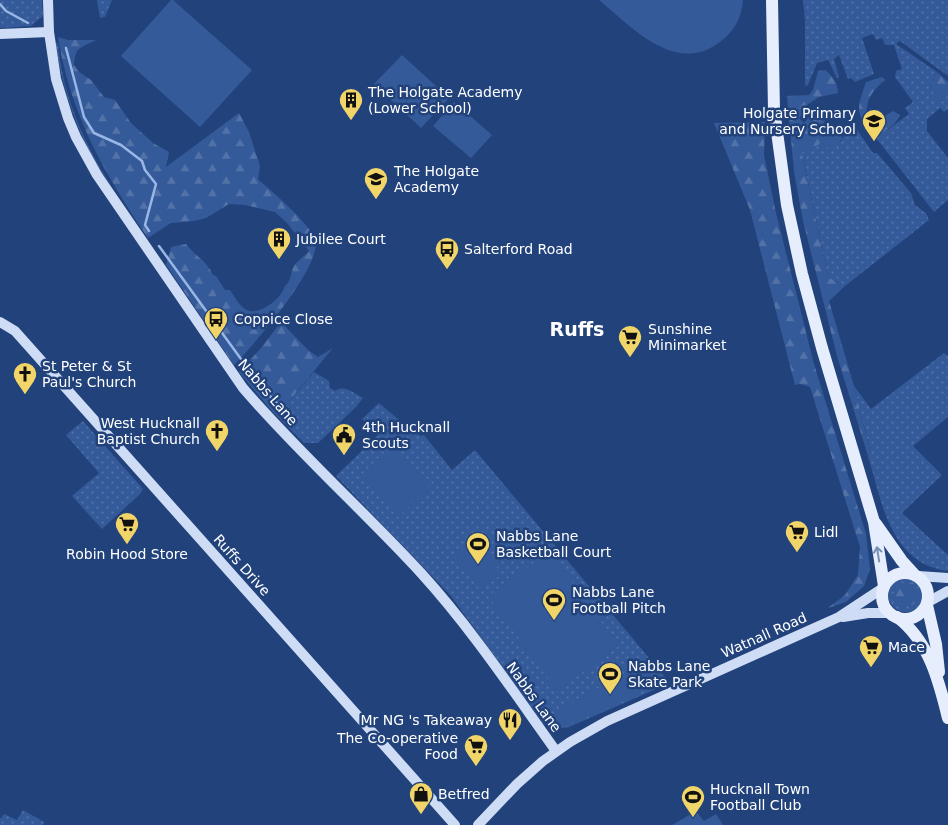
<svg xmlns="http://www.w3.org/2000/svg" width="948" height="825" font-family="'DejaVu Sans',sans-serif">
<defs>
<pattern id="grass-dots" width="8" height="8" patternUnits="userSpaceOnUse" patternTransform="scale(1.25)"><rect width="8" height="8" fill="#355a99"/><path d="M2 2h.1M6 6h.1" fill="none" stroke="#5373a8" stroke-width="1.8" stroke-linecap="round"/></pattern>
<pattern id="forest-firs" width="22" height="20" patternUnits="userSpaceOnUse" patternTransform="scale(1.25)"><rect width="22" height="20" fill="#355a99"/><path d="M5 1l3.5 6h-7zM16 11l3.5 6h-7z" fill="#5373a8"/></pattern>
</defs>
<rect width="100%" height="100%" fill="#22427b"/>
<g fill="url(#grass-dots)">
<path d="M 0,0 L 42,0 L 43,16 L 31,26 L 0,28 Z"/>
<path d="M 97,0 L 112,0 L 105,17 L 100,18 Z"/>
<path d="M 803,0 L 948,0 L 948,76 L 900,41 L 896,44 L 937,72 L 930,87 L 938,100 L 948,94 L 948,109 L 944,112 L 940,108 L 927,119 L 927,131 L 948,158 L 948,200 L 934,212 L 876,138 L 909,114 L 905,108 L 913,102 L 895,77 L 896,71 L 902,69 L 894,45 L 885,45 L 882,38 L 876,40 L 873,34 L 862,38 L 874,74 L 855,82 L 851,78 L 848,79 L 839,55 L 834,59 L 839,77 L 837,78 L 828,60 L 817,63 L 808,85 L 805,86 L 805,20 Z"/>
<path d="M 55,42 L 58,44 C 63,98 87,151 118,196 C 83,151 64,98 55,42 Z"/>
<path d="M 853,124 L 873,153 L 877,153 L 911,193 L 915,205 L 926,213 L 929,220 L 845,286 L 828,277 L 802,153 L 821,143 L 828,148 L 840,142 Z"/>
<path d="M 944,353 L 948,356 L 948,417 L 913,446 L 942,475 L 902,513 L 948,555 L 948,571 C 890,564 882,502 868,456 L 871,454 L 854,386 L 871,409 Z"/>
<path d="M 314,372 L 329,381 L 330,388 L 335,391 C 344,384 354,393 363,398 L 356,407 L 318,443 L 304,443 L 271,410 L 275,407 L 285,406 Z"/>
<path d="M 379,403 L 411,430 L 421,436 L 424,435 L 452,470 L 475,450 L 670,683 L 569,727 C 559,729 551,730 543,723 L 451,596 L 336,476 L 378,435 L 362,419 Z"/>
<path d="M 83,421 L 143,489 L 140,494 L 102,529 L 72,496 L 99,473 L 66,435 Z"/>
<circle cx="906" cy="594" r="18"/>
<path d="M 23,810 L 44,822 L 43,825 L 0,825 L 0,819 L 4,814 L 17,820 Z"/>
</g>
<g fill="url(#forest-firs)">
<path d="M 58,37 L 68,40 L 96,40 C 80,48 75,47 74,65 L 79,72 L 91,80 L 104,97 L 115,100 L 131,123 L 153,143 L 169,152 L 166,167 L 239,113 L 249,132 L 260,166 L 258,179 C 272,192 310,223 315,240 C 323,265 253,346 234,365 L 166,265 L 171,247 L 186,244 C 194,255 207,261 213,275 L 216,276 L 225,290 L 230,290 C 234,296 239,305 245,309 C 258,318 282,298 285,286 C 292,280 290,273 294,266 C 297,261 305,256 309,251 L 287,223 L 275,212 L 245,205 L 229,204 L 206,218 L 194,221 L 171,223 L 148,238 C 105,175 70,114 58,37 Z"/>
<path d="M 825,70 C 832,75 838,84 838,93 L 819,97 L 804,107 L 805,110 L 799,118 L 804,123 L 810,116 L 816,120 L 831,110 L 836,117 L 826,118 L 822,128 L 843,137 L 835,148 L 828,148 L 821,143 L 802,154 L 828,277 L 845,286 L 829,301 L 854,386 L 871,455 L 868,456 L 837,356 L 803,221 L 794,172 L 787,96 L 809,95 L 813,90 L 818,71 Z"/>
<path d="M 937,72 L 948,82 L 948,94 L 938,101 L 930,87 Z"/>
<path d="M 882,77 L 885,80 C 870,93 867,99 866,118 L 883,117 L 893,111 L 900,115 L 894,124 L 876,138 C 856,112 855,114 866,82 Z"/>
<path d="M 765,122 L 764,155 L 776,213 L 814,364 L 866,534 L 870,569 L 864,586 L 846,602 L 828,608 L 845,595 L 858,575 L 860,547 L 810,387 L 800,384 L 795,385 L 750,210 L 714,123 Z"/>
<path d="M 281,322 L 308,350 L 318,357 L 333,348 L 285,406 L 275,407 L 271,410 L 239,372 L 261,348 Z"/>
<circle cx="907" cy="594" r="12"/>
</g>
<g fill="#355a99">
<path d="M 171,0 L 173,0 L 252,70 L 200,127 L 121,56 Z"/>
<path d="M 599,0 L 743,0 C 742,17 734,32 720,42 C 675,76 632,27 599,0 Z"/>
<path d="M 402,55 L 449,98 L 421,128 L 374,84 Z"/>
<path d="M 454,102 L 492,135 L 471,158 L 433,126 Z"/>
<path d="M 390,447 L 429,488 L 398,517 L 360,476 Z"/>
<path d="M 477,540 L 502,574 L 480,590 L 455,556 Z"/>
<path d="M 550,551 L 619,646 L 557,691 L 488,596 Z"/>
<path d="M 640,667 C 650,667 654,672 653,683 C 630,701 600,711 573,723 L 565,726 L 556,723 L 554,719 L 556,712 L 565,704 L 584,699 L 591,692 L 600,687 L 611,687 Z"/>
<path d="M 696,811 L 704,821 L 716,814 L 723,825 L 672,825 Z"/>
</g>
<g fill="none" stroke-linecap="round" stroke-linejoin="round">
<g stroke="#99b7e6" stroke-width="2.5">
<path d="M 0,4 L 6,11 L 28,23"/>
<path d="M 66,48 L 84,117 L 94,133 L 121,145 L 142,161 L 145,170 L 156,184 L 145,225 L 149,231"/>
<path d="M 159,246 L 241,359"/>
<path d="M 245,365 L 274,401 L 280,405"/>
</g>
<g stroke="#cfdcf5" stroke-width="10">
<path d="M 48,0 L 49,32 L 56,79 L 68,118 L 76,137 L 97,175 L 243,388 C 299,453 363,510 421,573 C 471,628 513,691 556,751"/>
<path d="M 0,34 L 49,32"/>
<path d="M 0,322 L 15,331 L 455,825"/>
<path d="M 918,576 L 948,578"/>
<path d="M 928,602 L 948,591"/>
<path d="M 843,617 L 868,613 L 890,613"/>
<path d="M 478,825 L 517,784 L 543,761 L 570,742 L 607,721 L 839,617 L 883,588"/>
</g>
<g stroke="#e6edfd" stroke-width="12">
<path d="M 772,0 L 774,110 L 787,205 L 802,274 L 822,348 L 874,522 L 884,586"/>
<path d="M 876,524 L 902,561 L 913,573"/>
<circle cx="905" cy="596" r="23"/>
<path d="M 927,605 L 936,644 L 939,672"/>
<path d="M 897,617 C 929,641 939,681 948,718"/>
</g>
</g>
<defs><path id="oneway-shaft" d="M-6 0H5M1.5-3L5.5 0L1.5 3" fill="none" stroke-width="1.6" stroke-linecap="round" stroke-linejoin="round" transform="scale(1.25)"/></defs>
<use stroke="#7a8fb6" href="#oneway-shaft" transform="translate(878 554) rotate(-99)"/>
<defs>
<g id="building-pin" transform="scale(1.25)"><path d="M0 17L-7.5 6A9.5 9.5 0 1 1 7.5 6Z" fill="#f1d568" stroke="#22427b"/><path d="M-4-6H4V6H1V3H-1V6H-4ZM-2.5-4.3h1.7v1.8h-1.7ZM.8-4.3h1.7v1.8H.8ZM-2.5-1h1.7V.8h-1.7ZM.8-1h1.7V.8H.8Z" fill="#111"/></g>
<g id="school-pin" transform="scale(1.25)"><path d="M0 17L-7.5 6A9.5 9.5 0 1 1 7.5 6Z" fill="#f1d568" stroke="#22427b"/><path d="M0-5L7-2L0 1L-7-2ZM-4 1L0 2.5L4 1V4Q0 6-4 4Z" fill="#111"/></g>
<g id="bus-pin" transform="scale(1.25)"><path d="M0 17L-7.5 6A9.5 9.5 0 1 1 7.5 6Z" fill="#f1d568" stroke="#22427b"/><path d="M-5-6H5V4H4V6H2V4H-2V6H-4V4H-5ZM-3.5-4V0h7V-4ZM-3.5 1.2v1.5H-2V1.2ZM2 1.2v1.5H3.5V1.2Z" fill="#111"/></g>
<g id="supermarket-pin" transform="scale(1.25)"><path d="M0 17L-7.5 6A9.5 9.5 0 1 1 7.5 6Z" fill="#f1d568" stroke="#22427b"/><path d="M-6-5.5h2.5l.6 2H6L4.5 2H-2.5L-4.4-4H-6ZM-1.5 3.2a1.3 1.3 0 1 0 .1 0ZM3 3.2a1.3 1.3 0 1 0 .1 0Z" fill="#111"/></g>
<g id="church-pin" transform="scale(1.25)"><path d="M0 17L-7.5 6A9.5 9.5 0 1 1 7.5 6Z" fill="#f1d568" stroke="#22427b"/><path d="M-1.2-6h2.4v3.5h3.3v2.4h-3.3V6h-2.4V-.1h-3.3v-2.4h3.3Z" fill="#111"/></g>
<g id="civic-pin" transform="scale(1.25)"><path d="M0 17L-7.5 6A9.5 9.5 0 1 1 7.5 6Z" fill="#f1d568" stroke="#22427b"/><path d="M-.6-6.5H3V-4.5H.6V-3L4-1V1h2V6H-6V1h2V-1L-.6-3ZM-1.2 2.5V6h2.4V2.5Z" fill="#111"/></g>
<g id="stadium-pin" transform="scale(1.25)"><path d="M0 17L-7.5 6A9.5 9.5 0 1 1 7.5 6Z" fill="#f1d568" stroke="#22427b"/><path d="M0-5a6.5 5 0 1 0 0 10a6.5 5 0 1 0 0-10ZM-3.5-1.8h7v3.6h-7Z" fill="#111"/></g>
<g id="restaurant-pin" transform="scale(1.25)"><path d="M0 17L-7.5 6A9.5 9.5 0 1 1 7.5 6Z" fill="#f1d568" stroke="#22427b"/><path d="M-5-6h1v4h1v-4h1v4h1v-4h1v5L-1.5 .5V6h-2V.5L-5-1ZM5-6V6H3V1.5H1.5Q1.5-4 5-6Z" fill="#111"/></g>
<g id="shop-pin" transform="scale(1.25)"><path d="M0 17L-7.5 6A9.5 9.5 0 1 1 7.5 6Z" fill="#f1d568" stroke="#22427b"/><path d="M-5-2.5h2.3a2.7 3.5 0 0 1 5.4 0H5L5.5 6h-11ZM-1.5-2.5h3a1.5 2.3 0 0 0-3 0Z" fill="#111"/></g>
</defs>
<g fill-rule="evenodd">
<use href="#building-pin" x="351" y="100"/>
<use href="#school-pin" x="874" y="121"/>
<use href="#school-pin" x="376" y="179"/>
<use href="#building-pin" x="279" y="239"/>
<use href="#bus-pin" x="447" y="249"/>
<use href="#bus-pin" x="216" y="319"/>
<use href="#supermarket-pin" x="630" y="337"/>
<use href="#church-pin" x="25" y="374"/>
<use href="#church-pin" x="217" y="431"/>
<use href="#civic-pin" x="344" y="435"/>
<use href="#supermarket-pin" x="127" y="524"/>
<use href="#supermarket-pin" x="797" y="532"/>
<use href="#stadium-pin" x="478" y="544"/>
<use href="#stadium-pin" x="554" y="600"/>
<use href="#supermarket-pin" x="871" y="647"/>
<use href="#stadium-pin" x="610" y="674"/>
<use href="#restaurant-pin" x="510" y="720"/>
<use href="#supermarket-pin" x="476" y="746"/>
<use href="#shop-pin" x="421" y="794"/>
<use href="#stadium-pin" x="693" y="797"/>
</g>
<g text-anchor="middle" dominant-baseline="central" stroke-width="5" stroke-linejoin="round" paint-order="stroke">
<g font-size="14" fill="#fff" stroke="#22427b" text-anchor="start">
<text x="368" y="92">The Holgate Academy<tspan x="368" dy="16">(Lower School)</tspan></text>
<text x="856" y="113" text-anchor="end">Holgate Primary<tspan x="856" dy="16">and Nursery School</tspan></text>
<text x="394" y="171">The Holgate<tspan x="394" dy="16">Academy</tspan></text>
<text x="296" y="239">Jubilee Court</text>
<text x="464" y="249">Salterford Road</text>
<text x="234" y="319">Coppice Close</text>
<text x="648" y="329">Sunshine<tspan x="648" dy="16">Minimarket</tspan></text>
<text x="42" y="366">St Peter &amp; St<tspan x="42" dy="16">Paul's Church</tspan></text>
<text x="200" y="423" text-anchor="end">West Hucknall<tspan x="200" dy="16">Baptist Church</tspan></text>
<text x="362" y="427">4th Hucknall<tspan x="362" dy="16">Scouts</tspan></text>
<text x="814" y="532">Lidl</text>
<text x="496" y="536">Nabbs Lane<tspan x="496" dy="16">Basketball Court</tspan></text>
<text x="127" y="554" text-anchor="middle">Robin Hood Store</text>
<text x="572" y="592">Nabbs Lane<tspan x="572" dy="16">Football Pitch</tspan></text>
<text x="888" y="647">Mace</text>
<text x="628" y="666">Nabbs Lane<tspan x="628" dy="16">Skate Park</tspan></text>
<text x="492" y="720" text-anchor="end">Mr NG 's Takeaway</text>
<text x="458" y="738" text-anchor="end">The Co-operative<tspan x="458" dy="16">Food</tspan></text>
<text x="710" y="789">Hucknall Town<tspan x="710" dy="16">Football Club</tspan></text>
<text x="438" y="794">Betfred</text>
</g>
<g font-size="14" fill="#fff" stroke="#22427b">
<text transform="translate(268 392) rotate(49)">Nabbs Lane</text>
<text transform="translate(242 565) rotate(48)">Ruffs Drive</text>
<text transform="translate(764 635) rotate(-24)">Watnall Road</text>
<text transform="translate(534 697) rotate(54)">Nabbs Lane</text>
</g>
<g font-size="19" font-weight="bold" fill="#fff" stroke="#22427b">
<text x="577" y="329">Ruffs</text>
</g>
</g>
</svg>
